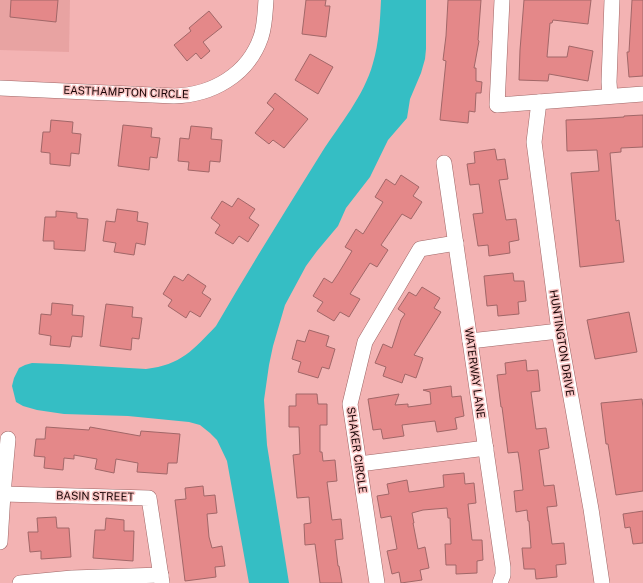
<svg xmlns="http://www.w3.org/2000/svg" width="643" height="583" font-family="'Public Sans',sans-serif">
<rect width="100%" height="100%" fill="#f3b3b3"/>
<path fill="#e8a3a2" d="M 0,0 L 70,0 L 69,52 L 0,50 Z"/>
<path fill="#35bec4" d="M 381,0 L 426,0 L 426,49 L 425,59 L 421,73 L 410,99 L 407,118 L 388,140 L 370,177 L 346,208 L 338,226 L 317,251 L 306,266 L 285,305 L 273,346 L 269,365 L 264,400 L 267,445 L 289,583 L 249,583 L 227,461 L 217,440 L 210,433 L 200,425 L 189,422 L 128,416 L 64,414 L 37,410 L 23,406 L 16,402 L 12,386 L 14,378 L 19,368 L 25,365 L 32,363 L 61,364 L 146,369 C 181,365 193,350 216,326 C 250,267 286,210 322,152 C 340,124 364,96 373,63 C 379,43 380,21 381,0 Z"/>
<g fill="#e48889" stroke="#a16768">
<path d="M 11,0 L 58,0 L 56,22 L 10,17 Z"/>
<path d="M 306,0 L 326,0 L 325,6 L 330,6 L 326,37 L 302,34 Z"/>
<path d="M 448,0 L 481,0 L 478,40 L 479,41 L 474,68 L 476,68 L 476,81 L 482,82 L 481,93 L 476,93 L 475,112 L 469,111 L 468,123 L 440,120 L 446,61 L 443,60 L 446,36 Z"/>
<path d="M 524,0 L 591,0 L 588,24 L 553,20 L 552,23 L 550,23 L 547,57 L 567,57 L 569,46 L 593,51 L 588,81 L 549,74 L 548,81 L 519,80 L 520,50 Z"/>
<path d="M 632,0 L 643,0 L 643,76 L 629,77 L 627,52 L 629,52 Z"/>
<path d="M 209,11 L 222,27 L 203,42 L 210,51 L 201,59 L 196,53 L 187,61 L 174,45 L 191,31 L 189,28 Z"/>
<path d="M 310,54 L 333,67 L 318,94 L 295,80 Z"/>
<path d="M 275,93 L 308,119 L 284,148 L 273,140 L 269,144 L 255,133 L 274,109 L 267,103 Z"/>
<path d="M 643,115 L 643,147 L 621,148 L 621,152 L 610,153 L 616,221 L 619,220 L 624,262 L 580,267 L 571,173 L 599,171 L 597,150 L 567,151 L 566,120 L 591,119 L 624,117 L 624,116 Z"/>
<path d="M 51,120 L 73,122 L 72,133 L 81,134 L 79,154 L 71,153 L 70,166 L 50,164 L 50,153 L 41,152 L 43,132 L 50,132 Z"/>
<path d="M 123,125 L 152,128 L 151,137 L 160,138 L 157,158 L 150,157 L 149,170 L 118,166 Z"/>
<path d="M 191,126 L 212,128 L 211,139 L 222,140 L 220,162 L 210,161 L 209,172 L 188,170 L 189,162 L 178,161 L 180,138 L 189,139 Z"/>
<path d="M 495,149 L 497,160 L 505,159 L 508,179 L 499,180 L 506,220 L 516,219 L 519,240 L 509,242 L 510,253 L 489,256 L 488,245 L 478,246 L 473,214 L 483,213 L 479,184 L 470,185 L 467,164 L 475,163 L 474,152 Z"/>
<path d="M 401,175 L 419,187 L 413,196 L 422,202 L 411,219 L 402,214 L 381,245 L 388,250 L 377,267 L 370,263 L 359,280 L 350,294 L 360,299 L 349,317 L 340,312 L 334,321 L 317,311 L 323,302 L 313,296 L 324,278 L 332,283 L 338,274 L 352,251 L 345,247 L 356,229 L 363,234 L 383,202 L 375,197 L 386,179 L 395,185 Z"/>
<path d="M 238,198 L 255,209 L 249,218 L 259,225 L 248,242 L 239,236 L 233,244 L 215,233 L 220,225 L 211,218 L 222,201 L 232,207 Z"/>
<path d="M 117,209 L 138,212 L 137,221 L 148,223 L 145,245 L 136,243 L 134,255 L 114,252 L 116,243 L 103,241 L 106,221 L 115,222 Z"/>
<path d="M 56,211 L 77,213 L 77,218 L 88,219 L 85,251 L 54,249 L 54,241 L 43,241 L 45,217 L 56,217 Z"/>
<path d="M 513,273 L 514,281 L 524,281 L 526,301 L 518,302 L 519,314 L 498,316 L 497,305 L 487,306 L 484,276 Z"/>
<path d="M 188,274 L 206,286 L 202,293 L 211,299 L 200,317 L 190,311 L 186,318 L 168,306 L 172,300 L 163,294 L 174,276 L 183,281 Z"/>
<path d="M 422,287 L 440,298 L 434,308 L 441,312 L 414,355 L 423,358 L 416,378 L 405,374 L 402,383 L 383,376 L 386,367 L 375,363 L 383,344 L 392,348 L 401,320 L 405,314 L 398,309 L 409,292 L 416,296 Z"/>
<path d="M 52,303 L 73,305 L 72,315 L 84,316 L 82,337 L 72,336 L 70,347 L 50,345 L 51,336 L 39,334 L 41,314 L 51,315 Z"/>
<path d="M 106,304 L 133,307 L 132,317 L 142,318 L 139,339 L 132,338 L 131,350 L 100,346 Z"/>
<path d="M 629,312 L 637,352 L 595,359 L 587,320 Z"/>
<path d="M 309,330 L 329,336 L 326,346 L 335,349 L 329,369 L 322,367 L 318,378 L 298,372 L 301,362 L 292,359 L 297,340 L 305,342 Z"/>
<path d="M 526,360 L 527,371 L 538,370 L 540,391 L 531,392 L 536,429 L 546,428 L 549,448 L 539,450 L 544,486 L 554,485 L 557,506 L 547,507 L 552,544 L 564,543 L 566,564 L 556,565 L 557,577 L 536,579 L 535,569 L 524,569 L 522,548 L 531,548 L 529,521 L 528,521 L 527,510 L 516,512 L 514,491 L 523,490 L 520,464 L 518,452 L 508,453 L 502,407 L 501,407 L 497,375 L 506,374 L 505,363 Z"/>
<path d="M 451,386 L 452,397 L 461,396 L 464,416 L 455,418 L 457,429 L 437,432 L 435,421 L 426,422 L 402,425 L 404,436 L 383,439 L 381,429 L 373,430 L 368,399 L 399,394 L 395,405 L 408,404 L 408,407 L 431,404 L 430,392 L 423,390 Z"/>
<path d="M 296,394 L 317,394 L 318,404 L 327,404 L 327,425 L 320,425 L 320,452 L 322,452 L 323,461 L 335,460 L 337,481 L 327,482 L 332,520 L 341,519 L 343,539 L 335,540 L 338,566 L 339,566 L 342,583 L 320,583 L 315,544 L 305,545 L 304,524 L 311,523 L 309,497 L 297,498 L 293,455 L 300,454 L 299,427 L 289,427 L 289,406 L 296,406 Z"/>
<path d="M 642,399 L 643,408 L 643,491 L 616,495 L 608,444 L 606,444 L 601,403 Z"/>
<path d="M 46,427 L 89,430 L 90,427 L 140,436 L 141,431 L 180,434 L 177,463 L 168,463 L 167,474 L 137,472 L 138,463 L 116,459 L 114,473 L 95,469 L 97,459 L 74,455 L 74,459 L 64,458 L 63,470 L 44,468 L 45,457 L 34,456 L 36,439 L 45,439 Z"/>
<path d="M 464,473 L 465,484 L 474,483 L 476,503 L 468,504 L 472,540 L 482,540 L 483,560 L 477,561 L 477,573 L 456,574 L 456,565 L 446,565 L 445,544 L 451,544 L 450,518 L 448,518 L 447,508 L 423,510 L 412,513 L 414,523 L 413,523 L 418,549 L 425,547 L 429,568 L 420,570 L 422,580 L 401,583 L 399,572 L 392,574 L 387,551 L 397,549 L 391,516 L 381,518 L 377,496 L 389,494 L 387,484 L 407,480 L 409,492 L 444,487 L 443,475 Z"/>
<path d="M 203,486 L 204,496 L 215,495 L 217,513 L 207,514 L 209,537 L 212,548 L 222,546 L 225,566 L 215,567 L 216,577 L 185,581 L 175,500 L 186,499 L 185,488 Z"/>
<path d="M 643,511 L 643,543 L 633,544 L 630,527 L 625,528 L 623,514 Z"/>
<path d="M 56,517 L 57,528 L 69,528 L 71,557 L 41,559 L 41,551 L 30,552 L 28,532 L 38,532 L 37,518 Z"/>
<path d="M 106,518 L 124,520 L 124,531 L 134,531 L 133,561 L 93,558 L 95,530 L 105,530 Z"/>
</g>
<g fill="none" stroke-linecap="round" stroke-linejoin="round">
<g stroke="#9f6666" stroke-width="16">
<g id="minor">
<path d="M 502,0 L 497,105 L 643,94"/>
<path d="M 0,88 L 174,96 C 212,95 248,75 261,37 C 265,25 265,13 266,0"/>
<path d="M 610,96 L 609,82 L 612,0"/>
<path d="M 539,102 L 534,142 L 559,331 L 591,509 L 602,583"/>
<path d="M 444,163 L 503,567 L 503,575 L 500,583"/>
<path d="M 470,341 L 559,331"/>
<path d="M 359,464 L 486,448"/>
<path d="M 3,494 L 149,498 L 162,583"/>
<path d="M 0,542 L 3,494 L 8,439"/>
<path d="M 20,583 L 72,578 L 161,575"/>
<path d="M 377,583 L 350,404 L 365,342 L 420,249 L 456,243"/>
</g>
</g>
<use href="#minor" stroke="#fff" stroke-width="15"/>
</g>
<g text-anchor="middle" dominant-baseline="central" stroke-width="3" stroke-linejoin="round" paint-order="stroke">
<g font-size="11" fill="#190506" stroke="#f8c4c3">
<text transform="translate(126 92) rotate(2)">EASTHAMPTON CIRCLE</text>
<text transform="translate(562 343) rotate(81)">HUNTINGTON DRIVE</text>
<text transform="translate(475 373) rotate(82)">WATERWAY LANE</text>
<text transform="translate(357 450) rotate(82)">SHAKER CIRCLE</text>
<text transform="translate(95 496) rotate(1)">BASIN STREET</text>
</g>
</g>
</svg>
